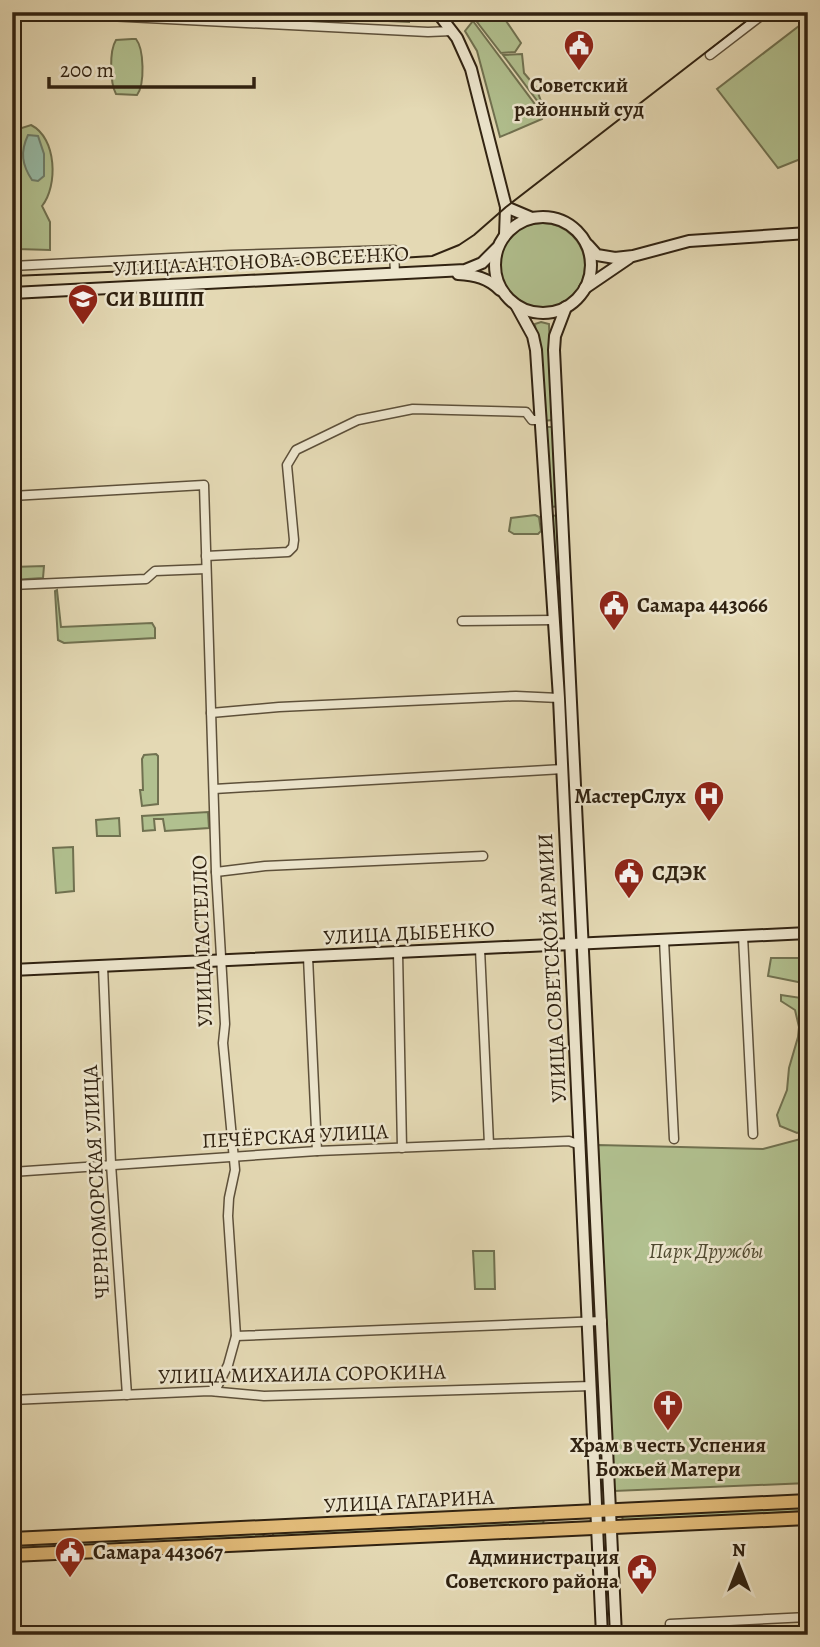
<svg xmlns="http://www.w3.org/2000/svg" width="820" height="1647" font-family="Alegreya,serif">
<rect width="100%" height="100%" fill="#e4d9b4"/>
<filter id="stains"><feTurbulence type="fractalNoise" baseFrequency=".00286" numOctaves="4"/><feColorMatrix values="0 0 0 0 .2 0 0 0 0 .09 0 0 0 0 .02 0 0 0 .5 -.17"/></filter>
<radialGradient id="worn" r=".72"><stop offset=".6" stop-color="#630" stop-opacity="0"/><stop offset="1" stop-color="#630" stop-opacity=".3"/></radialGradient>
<g fill="#b1c08f" stroke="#707150" stroke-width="2">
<path d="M 323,12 L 413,12 L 409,15 L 409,22 L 323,18 Z"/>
<path d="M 492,12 L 502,15 L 521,43 L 515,52 L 501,53 L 477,22 Z"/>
<path d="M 808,19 L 808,156 L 778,168 L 717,89 Z"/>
<path d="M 473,21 L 543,115 L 542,119 L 500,137 L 477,51 L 465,31 Z"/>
<path d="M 132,39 L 136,39 C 144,49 145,84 137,95 L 116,94 C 110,83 109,51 116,40 Z"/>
<path d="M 522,54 L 524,73 L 536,87 L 544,110 L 503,55 Z"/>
<path d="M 12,122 L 22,128 L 31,125 C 57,138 58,186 42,206 L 50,222 L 50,250 L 17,249 C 8,234 13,216 16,200 L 12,196 Z"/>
<circle cx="542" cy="266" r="43"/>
<path d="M 541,322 L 549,324 L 552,420 L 544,421 L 535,324 Z"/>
<path d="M 546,427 L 555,427 L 560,506 L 551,507 Z"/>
<path d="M 535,515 L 539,517 L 541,531 L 538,534 L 514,534 L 509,531 L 511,518 Z"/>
<path d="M 561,515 L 565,613 L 557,614 L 551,516 Z"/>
<path d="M 44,566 L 43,578 L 12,580 L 12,567 Z"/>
<path d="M 57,590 L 61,627 L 152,623 L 155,628 L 155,638 L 64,643 L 58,640 L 55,591 Z"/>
<path d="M 156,754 L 158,756 L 158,804 L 142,806 L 140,790 L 143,790 L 142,759 L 144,755 Z"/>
<path d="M 208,812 L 209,828 L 165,831 L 163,819 L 154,819 L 155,830 L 143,831 L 142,816 Z"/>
<path d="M 119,818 L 120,836 L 97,836 L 96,820 Z"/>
<path d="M 73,847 L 74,891 L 56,893 L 53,848 Z"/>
<path d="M 771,958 L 808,958 L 808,984 L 768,976 Z"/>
<path d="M 781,995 L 808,999 L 808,1129 L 797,1133 L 780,1126 L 777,1115 L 787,1090 L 789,1068 L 798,1037 L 799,1027 L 795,1010 L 781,1001 Z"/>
<path d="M 808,1137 L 808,1483 L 614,1491 L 598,1145 L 763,1149 Z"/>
<path d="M 473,1251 L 494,1251 L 495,1289 L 475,1289 Z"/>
<path d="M 808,1505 L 808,1511 L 623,1521 L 622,1516 Z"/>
<path d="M 544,1519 L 543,1524 L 273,1537 L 273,1533 Z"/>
<path d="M 263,1533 L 264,1538 L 12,1550 L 12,1545 Z"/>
</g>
<path fill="#97bba7" stroke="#6e7e6b" stroke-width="2" d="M 28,135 L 38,136 L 44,154 L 44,176 L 38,181 L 32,180 C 22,165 20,152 28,135 Z"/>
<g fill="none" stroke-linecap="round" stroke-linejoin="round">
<g stroke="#5d503a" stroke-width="11">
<g id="street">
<path d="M 28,12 L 428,32 L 452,31"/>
<path d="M 710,55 L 766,12"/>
<path d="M 12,266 L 231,255 L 394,250 L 395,274"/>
<path d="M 12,496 L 204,485 L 216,872 L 225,1024 L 223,1043 L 235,1170 L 229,1198 L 228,1216 L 236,1336 L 228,1365 L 215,1391"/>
<path d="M 206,556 L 288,552 L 293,547 L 294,540 L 287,465 L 296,450 L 358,420 L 413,409 L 526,412 L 532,420 L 541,420"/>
<path d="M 12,585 L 146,579 L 155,571 L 206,569"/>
<path d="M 462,621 L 554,620"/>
<path d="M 211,713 L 279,707 L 516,696 L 559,698"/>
<path d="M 214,789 L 563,769"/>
<path d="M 216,872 L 265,866 L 483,856"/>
<path d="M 743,936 L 753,1134"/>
<path d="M 664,940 L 674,1139"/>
<path d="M 480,949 L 489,1144"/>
<path d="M 398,953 L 402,1148"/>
<path d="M 308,957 L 317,1151"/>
<path d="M 103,966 L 111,1164 L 127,1395"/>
<path d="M 12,1172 L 317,1151 L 569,1141 L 580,1145"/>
<path d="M 236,1336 L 602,1321"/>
<path d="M 12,1400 L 209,1391 L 264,1396 L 591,1386"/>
<path d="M 670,1624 L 808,1617"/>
</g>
</g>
<g stroke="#302211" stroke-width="14">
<g id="secondary">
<path d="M 437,12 L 457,38 L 471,69 L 506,207 L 505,235"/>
<path d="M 506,207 L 532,218"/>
<circle cx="543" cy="265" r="48"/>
<path d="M 588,245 L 597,255 L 615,258 L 633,256 L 689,241 L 808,233"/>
<path d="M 458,274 C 475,275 488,278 500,290"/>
<path d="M 585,288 L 629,258"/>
<path d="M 12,293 L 465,270 L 482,263 L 497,248"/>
<path d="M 516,305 L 533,336 L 536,350 L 559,698 L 602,1635"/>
<path d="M 566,307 L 555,336 L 554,350 L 616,1635"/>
<path d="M 12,970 L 808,933"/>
</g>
</g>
<g stroke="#302211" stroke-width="16">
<g id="primary">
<path d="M 12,1539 L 808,1501"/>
<path d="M 12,1555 L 808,1518"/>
</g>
</g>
<use href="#street" stroke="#ede6ce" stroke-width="8"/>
<use href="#secondary" stroke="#ede6ce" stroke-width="10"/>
<use href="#primary" stroke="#e2bc7a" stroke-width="12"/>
<path stroke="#302211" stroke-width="2" d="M 12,276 L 319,263 L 432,256 L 459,245 L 474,235 L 506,207 L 758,12"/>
</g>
<defs>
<g id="civic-pin" transform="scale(1.575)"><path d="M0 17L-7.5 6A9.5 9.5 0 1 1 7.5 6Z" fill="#8f2418" stroke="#ede6ce"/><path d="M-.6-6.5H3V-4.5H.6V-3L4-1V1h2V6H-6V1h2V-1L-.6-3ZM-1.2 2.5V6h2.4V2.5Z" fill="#fff"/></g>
<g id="university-pin" transform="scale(1.575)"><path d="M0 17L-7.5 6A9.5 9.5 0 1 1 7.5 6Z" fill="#8f2418" stroke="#ede6ce"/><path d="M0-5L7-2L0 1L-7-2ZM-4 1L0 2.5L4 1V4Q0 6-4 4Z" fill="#fff"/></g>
<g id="hospital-pin" transform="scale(1.575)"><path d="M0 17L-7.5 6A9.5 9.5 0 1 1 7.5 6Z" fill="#8f2418" stroke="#ede6ce"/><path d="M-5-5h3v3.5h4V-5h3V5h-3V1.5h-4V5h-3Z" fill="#fff"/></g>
<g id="church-pin" transform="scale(1.575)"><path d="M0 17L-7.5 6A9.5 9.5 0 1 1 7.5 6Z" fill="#8f2418" stroke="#ede6ce"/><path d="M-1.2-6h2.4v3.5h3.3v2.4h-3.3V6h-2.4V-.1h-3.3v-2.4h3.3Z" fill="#fff"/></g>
</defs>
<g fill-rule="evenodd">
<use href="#civic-pin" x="579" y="45"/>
<use href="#university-pin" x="83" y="299"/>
<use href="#civic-pin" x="614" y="605"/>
<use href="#hospital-pin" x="709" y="796"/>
<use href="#civic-pin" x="629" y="873"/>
<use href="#church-pin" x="668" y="1405"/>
<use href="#civic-pin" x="70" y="1552"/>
<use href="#civic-pin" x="642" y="1569"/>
</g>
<g text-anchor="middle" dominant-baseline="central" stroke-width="5" stroke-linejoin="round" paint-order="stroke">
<g font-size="21" font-weight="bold" fill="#302211" stroke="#ede6ce" text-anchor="start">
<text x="579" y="85" text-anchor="middle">Советский<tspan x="579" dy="24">районный суд</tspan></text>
<text x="106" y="299">СИ ВШПП</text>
<text x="637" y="605">Самара 443066</text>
<text x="686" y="796" text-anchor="end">МастерСлух</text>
<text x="652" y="873">СДЭК</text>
<text x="668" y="1445" text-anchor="middle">Храм в честь Успения<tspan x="668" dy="24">Божьей Матери</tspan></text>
<text x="93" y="1552">Самара 443067</text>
<text x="619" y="1557" text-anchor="end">Администрация<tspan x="619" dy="24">Советского района</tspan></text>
</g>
<g font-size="21" fill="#302211" stroke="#ede6ce">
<text transform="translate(261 261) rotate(-3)">УЛИЦА АНТОНОВА-ОВСЕЕНКО</text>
<text transform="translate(409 933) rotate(-3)">УЛИЦА ДЫБЕНКО</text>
<text transform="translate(202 941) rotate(-92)">УЛИЦА ГАСТЕЛЛО</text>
<text transform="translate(552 968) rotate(-93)">УЛИЦА СОВЕТСКОЙ АРМИИ</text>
<text transform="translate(295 1136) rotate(-3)">ПЕЧЁРСКАЯ УЛИЦА</text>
<text transform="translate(96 1182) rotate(-93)">ЧЕРНОМОРСКАЯ УЛИЦА</text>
<text transform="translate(302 1374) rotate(-1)">УЛИЦА МИХАИЛА СОРОКИНА</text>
<text transform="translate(409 1501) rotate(-3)">УЛИЦА ГАГАРИНА</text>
</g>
<g font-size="21" font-style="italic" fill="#504a30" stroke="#ede6ce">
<text x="706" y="1251">Парк Дружбы</text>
</g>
</g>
<rect width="820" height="1647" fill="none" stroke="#e4d9b4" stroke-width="42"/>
<rect x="14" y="14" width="792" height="1619" fill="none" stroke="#302211" stroke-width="3.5"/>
<rect x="21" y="21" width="778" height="1605" fill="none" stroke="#302211" stroke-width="2"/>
<g transform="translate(739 1566)" stroke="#ede6ce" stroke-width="5" paint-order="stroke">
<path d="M0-5L12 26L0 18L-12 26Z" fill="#302211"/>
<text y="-10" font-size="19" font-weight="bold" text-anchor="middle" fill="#302211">N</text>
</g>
<path d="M49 77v10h205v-10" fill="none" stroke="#302211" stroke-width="3.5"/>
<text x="60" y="77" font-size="21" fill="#302211" stroke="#ede6ce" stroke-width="5" paint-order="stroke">200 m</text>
<rect width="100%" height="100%" filter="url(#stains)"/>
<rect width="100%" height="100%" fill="url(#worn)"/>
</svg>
